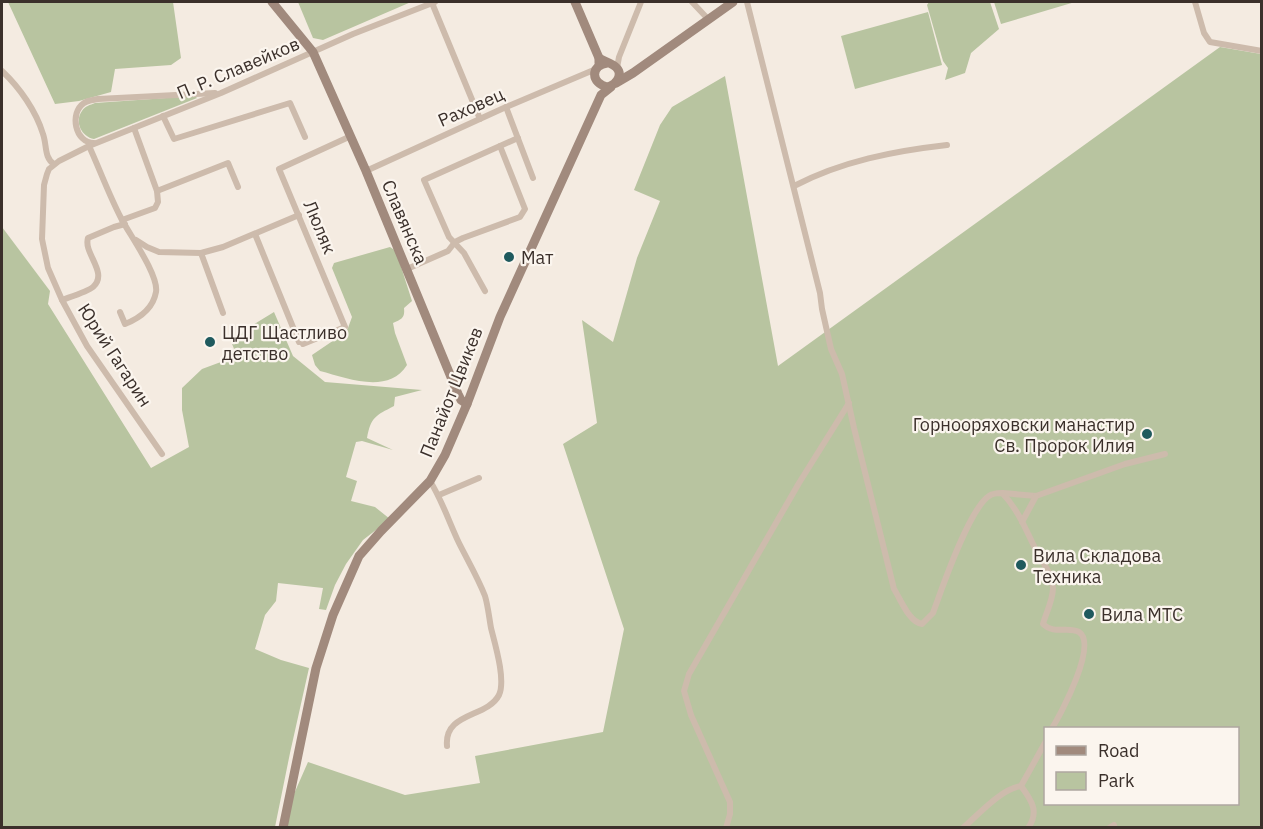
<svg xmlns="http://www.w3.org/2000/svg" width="1263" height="829" font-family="'IBM Plex Sans',sans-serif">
<rect width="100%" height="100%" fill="#f4ebe1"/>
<g fill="#b8c4a0" fill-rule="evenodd">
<path d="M 8,2 L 173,2 L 181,58 L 171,65 L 115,69 L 111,92 L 79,101 L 55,104 Z"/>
<path d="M 298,2 L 411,2 L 323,40 L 313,38 Z"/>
<path d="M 929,2 L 990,2 L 999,29 L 971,53 L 965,73 L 945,80 L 948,68 L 943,61 L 927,5 Z"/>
<path d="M 994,2 L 1075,2 L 1001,24 Z"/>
<path d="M 928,12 L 942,65 L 855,89 L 841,36 Z"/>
<path d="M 1220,47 L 1261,54 L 1261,827 L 279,828 L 308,762 L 405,795 L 480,783 L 475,756 L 603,732 L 624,629 L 563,444 L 597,423 L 582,320 L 613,342 L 637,258 L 660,201 L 634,190 L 660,125 L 672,107 L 725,76 L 778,366 ZM 1046,728 L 1238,728 L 1238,804 L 1046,804 Z"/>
<path d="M 195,96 L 197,98 L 94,139 C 82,137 74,122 82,111 C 85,106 90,105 95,103 Z"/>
<path d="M 2,227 L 50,291 L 48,304 L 151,468 L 189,447 L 182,410 L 182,388 L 202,369 L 237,356 L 230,339 L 274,312 L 293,356 L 325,382 L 422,390 L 395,397 L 394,406 C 375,416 371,417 367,438 L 393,450 L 362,441 L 356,442 L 346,477 L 357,481 L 351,501 L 375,507 L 390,519 L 363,540 L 346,564 L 335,585 L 326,610 L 319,609 L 323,588 L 278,583 L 276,601 L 265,615 L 255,649 L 281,660 L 309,668 L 290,753 L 275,827 L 2,827 Z"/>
<path d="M 390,247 L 396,251 L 412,301 L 404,308 C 405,318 402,319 393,323 L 395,333 L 407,365 C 388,395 347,378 320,371 L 315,365 L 312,355 L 343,334 L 348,328 L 352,317 L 332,268 L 334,263 Z"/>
</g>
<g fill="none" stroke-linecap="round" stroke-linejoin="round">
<g stroke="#cdbbac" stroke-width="6">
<path d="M 692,2 L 708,19"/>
<path d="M 747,2 L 820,293 L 822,309 L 831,349 L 842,374 L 854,428 L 894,589 C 901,600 909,622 922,624 L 933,613 C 942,588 969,509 989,496 C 993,493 997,493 1002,493 C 1019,510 1027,533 1038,554 C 1044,565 1053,575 1053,588 C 1053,600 1046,613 1043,624 C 1054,635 1068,626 1079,632 C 1098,644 1061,714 1052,728"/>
<path d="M 1195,2 L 1204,33 L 1210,42 L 1262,51"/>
<path d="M 432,3 L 480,119"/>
<path d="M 617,68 L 619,57 L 641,2"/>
<path d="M 2,71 C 20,88 36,111 43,134 C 47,145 44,158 54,164"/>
<path d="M 506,107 L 533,178"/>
<path d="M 163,116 L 174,139 L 290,103 L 305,137"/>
<path d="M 94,143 C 75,143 69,113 84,103 C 88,100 94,100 98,99 L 215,93"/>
<path d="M 89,146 C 100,170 109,195 121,218 C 129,234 159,275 156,292 C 153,309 140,318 125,324 L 120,312"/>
<path d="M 366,171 L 506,107 L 596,69"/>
<path d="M 794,186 C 842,161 894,151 947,145"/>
<path d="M 157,191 L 228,163 L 238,187"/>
<path d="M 122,220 L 155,208 L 158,202 L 157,191 L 134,128"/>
<path d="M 255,234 L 299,342"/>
<path d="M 136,240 L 147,247 L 159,252 L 201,253 L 223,247 L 299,215"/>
<path d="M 201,253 L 223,313"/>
<path d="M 407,269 L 448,251 L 455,242 L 463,238 L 520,217 L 525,209 L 500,146"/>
<path d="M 485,291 L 464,253 L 449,237 L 424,180 L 518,138"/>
<path d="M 62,300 C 70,297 87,292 93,287 C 109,273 83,253 88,238 L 114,227 L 125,224"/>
<path d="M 303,344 L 345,327 L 279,169 L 351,136"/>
<path d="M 162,454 L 87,346 L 62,300 L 48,268 L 42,239 L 44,185 L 47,174 L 49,169 L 59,161 L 89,146 L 221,93 L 353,34 L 435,2"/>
<path d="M 430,481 C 442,500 449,522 459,543 C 468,561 478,578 485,596 C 488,606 489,617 491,628 C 495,644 506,680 499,695 C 487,718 444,712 447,746"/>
<path d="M 1003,493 L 1036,496 L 1125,464 L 1165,454"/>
<path d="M 439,495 L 479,478"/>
<path d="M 1022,522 L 1036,496"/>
<path d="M 726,828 L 730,814 L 730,802 L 691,715 L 684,691 L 689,674 L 799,483 L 849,403"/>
<path d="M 963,828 C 979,814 1001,789 1021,786"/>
<path d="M 1028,828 C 1040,811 1031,800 1021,786 L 1046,741"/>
<path d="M 1109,828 L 1114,825"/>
</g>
<g stroke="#a18a7d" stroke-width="9">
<path d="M 272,2 L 313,52 L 366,171 L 458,394 L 461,400 L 467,404"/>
<path d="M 575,2 L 599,58 L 599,63"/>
<path d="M 599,58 C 604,61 608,62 613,65 C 625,72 618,84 607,87 C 591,83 590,66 607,63"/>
<path d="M 616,83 L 633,73 L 733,2"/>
<path d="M 283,828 L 316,668 L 333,615 L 359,556 L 381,531 L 430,481 L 445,455 L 467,404 L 500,317 L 601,95 L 611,87"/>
</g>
</g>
<g fill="#1f5a5e" stroke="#fbf5ee" stroke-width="2">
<circle cx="509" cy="257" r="6"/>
<circle cx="210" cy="342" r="6"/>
<circle cx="1147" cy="434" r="6"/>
<circle cx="1021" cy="565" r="6"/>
<circle cx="1089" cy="614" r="6"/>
</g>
<g text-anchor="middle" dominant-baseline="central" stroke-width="4.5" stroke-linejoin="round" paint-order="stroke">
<g font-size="18" fill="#3b302b" stroke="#fbf5ee">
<text transform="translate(238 68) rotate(-23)">П. Р. Славейков</text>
<text transform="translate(471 107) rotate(-24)">Раховец</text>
<text transform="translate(405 222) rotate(67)">Славянска</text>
<text transform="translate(320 227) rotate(67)">Люляк</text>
<text transform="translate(115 355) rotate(57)">Юрий Гагарин</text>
<text transform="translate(451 392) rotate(-68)">Панайот Цвикев</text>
</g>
<g font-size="18" fill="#3b302b" stroke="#fbf5ee" text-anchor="start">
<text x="521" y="257">Мат</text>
<text x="222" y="332">ЦДГ Щастливо<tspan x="222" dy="21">детство</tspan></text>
<text x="1135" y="424" text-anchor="end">Горнооряховски манастир<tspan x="1135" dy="21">Св. Пророк Илия</tspan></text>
<text x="1033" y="555">Вила Складова<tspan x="1033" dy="21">Техника</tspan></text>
<text x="1101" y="614">Вила МТС</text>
</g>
</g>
<rect width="1263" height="829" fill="none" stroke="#3b302b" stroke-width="6"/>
<rect x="1044" y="727" width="195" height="78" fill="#fbf5ee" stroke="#aea6a0" stroke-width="1.5"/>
<rect x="1056" y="746" width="30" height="9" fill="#a18a7d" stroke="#aea6a0" stroke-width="1.5"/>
<text x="1098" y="757" font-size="18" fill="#3b302b">Road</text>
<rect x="1056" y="772" width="30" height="18" fill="#b8c4a0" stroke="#aea6a0" stroke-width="1.5"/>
<text x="1098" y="787" font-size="18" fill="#3b302b">Park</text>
</svg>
